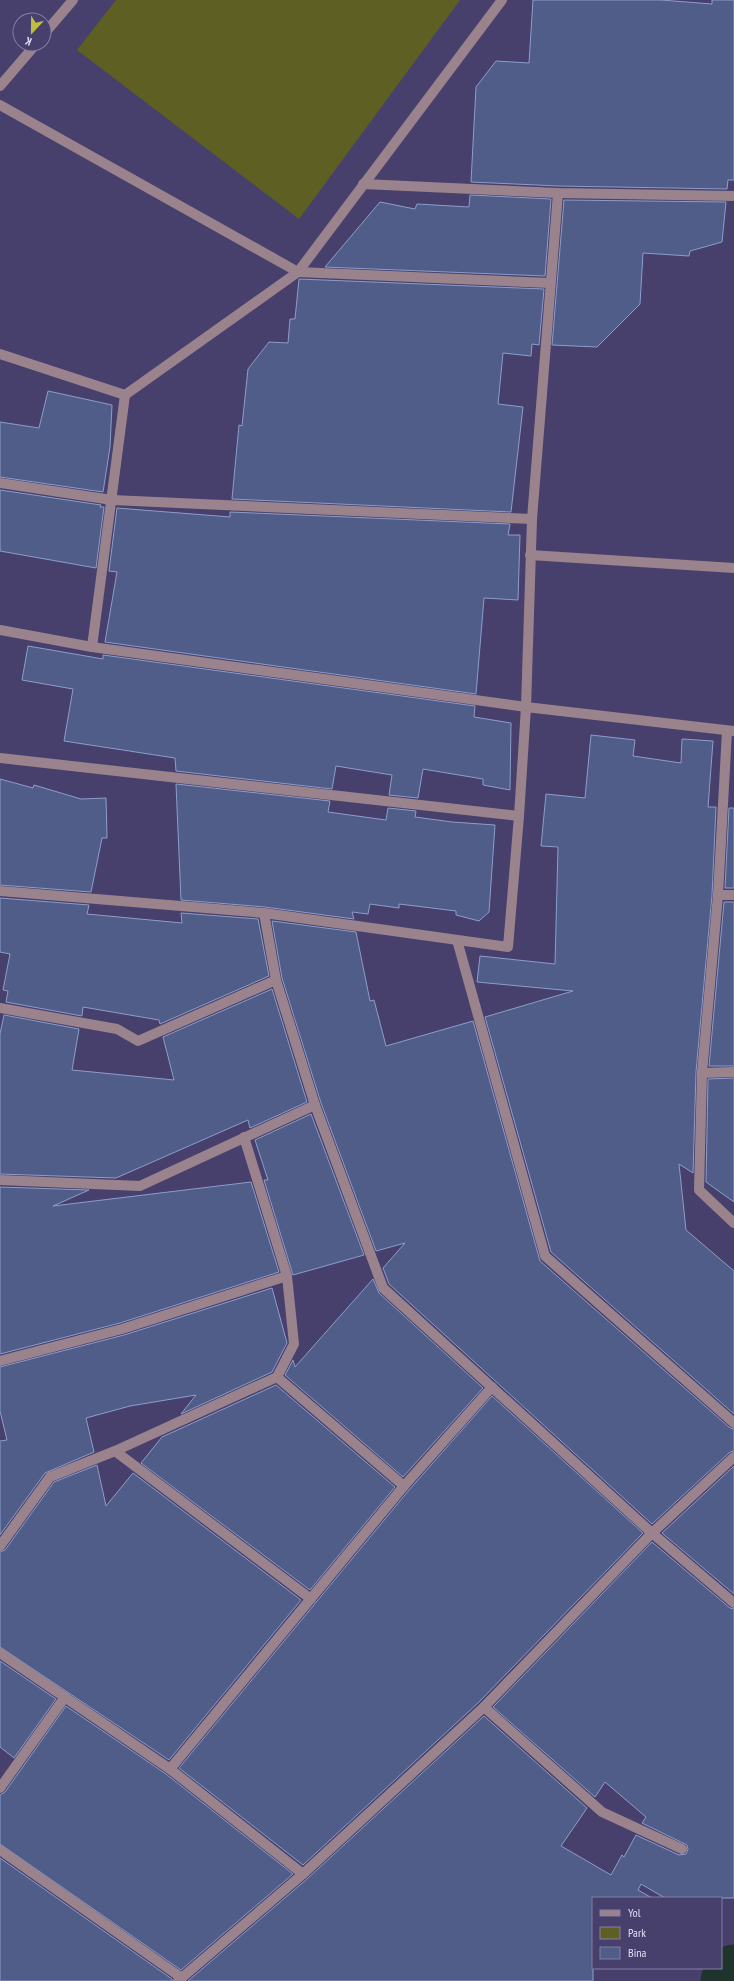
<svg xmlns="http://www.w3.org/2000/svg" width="734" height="1981" font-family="'PT Sans Narrow',sans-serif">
<rect width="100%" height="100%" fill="#47406c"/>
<path fill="#5e5f23" d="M 116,0 L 460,0 L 299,219 L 77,50 Z"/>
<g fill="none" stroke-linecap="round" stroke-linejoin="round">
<path stroke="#1e342c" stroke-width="55" d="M 728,1981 L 734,1972"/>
</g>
<g fill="#4f5d88" stroke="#8d9dcc">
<path d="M 533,0 L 661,0 L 712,4 L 712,0 L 734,0 L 734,180 L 728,180 L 727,189 L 558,186 L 471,182 L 476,87 L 496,61 L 529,63 Z"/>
<path d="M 470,195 L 551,199 L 545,276 L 325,267 L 380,202 L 415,209 L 417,204 L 469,207 Z"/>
<path d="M 564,200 L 726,202 L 722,242 L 690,251 L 689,256 L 643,253 L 640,304 L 597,347 L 552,345 Z"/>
<path d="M 299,279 L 544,289 L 539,345 L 532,344 L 531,356 L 503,353 L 498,404 L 523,407 L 511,512 L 232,499 L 239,425 L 242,426 L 248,369 L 269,342 L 288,343 L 290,319 L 295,319 Z"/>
<path d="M 48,391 L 112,405 L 110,447 L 103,492 L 0,477 L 0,422 L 39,428 Z"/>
<path d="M 0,490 L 101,505 L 100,507 L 104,507 L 96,568 L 0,551 Z"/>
<path d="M 117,508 L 230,517 L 230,512 L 510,524 L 508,535 L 520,535 L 518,600 L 484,598 L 476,694 L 105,642 L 117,572 L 109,571 Z"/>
<path d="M 28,646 L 103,659 L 103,655 L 475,706 L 474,717 L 511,723 L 510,790 L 483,785 L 483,779 L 423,769 L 418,798 L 389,795 L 392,775 L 336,766 L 332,789 L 176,771 L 175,758 L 64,741 L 73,689 L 22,680 Z"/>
<path d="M 591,735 L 635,740 L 633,756 L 681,763 L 682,739 L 713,741 L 708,807 L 716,807 L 712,895 L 696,1072 L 693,1173 L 679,1164 L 686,1230 L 734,1271 L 734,1414 L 551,1252 L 485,1017 L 573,991 L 477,982 L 480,956 L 555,964 L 558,847 L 541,846 L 546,794 L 585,798 Z"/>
<path d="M 0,779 L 33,788 L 34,785 L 81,799 L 106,798 L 107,838 L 102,838 L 91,892 L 0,885 Z"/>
<path d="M 176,784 L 330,801 L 328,812 L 386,820 L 388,808 L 416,811 L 415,817 L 452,822 L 495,825 L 489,912 L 479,921 L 456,915 L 456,911 L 399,904 L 399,908 L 370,904 L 368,914 L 352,912 L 354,919 L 265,907 L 181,900 Z"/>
<path d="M 729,808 L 734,808 L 734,888 L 725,888 Z"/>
<path d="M 0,898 L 89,905 L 87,914 L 182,923 L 181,913 L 258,919 L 269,976 L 160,1024 L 159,1020 L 83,1007 L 82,1016 L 6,1002 L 8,991 L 3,990 L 10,954 L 0,952 Z"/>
<path d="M 724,902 L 734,902 L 734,1066 L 709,1066 Z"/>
<path d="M 272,921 L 356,932 L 370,1001 L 374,1000 L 386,1046 L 473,1021 L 540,1261 L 730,1428 L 734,1429 L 734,1451 L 730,1452 L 652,1524 L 389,1284 L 383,1268 L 405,1243 L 376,1251 L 321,1103 L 282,978 Z"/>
<path d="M 272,989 L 307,1102 L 250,1128 L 248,1120 L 116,1178 L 0,1174 L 0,1034 L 4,1015 L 79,1029 L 72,1070 L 174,1080 L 163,1037 Z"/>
<path d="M 734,1078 L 734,1202 L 706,1182 L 708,1079 Z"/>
<path d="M 311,1114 L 364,1255 L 293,1275 L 264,1180 L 268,1180 L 255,1140 Z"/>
<path d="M 251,1182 L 279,1272 L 120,1323 L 0,1354 L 0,1187 L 89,1190 L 53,1206 Z"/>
<path d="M 373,1279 L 379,1293 L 483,1388 L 403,1477 L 285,1375 L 293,1360 L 295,1367 Z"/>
<path d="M 272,1288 L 287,1343 L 272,1372 L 181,1414 L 196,1395 L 130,1406 L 86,1418 L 94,1452 L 45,1473 L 0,1535 L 0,1441 L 7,1440 L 0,1411 L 0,1367 L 124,1335 Z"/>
<path d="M 276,1385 L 395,1487 L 310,1590 L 141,1463 L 162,1437 Z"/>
<path d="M 492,1396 L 643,1533 L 479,1702 L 303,1865 L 179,1768 L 409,1490 Z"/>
<path d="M 97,1465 L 106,1506 L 133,1473 L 301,1600 L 169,1760 L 0,1647 L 0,1552 L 5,1550 L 54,1482 Z"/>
<path d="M 734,1466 L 734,1594 L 662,1533 Z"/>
<path d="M 652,1542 L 730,1608 L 734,1609 L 734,1898 L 665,1898 L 641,1884 L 638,1890 L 652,1898 L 593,1898 L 593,1981 L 188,1981 L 307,1879 L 484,1716 L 587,1808 L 561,1846 L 611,1875 L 622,1855 L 624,1857 L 636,1835 L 679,1855 L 686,1854 L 688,1849 L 687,1845 L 642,1823 L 646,1817 L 605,1782 L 595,1797 L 493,1707 Z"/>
<path d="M 0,1661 L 56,1699 L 14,1758 L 0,1747 Z"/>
<path d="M 66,1706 L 166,1774 L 293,1874 L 181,1970 L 0,1844 L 0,1795 L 5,1792 Z"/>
<path d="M 0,1858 L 172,1979 L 172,1981 L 0,1981 Z"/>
</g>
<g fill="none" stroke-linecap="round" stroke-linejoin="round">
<g stroke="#9b838e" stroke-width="10">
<path d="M 44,34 L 73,0"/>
<path d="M 0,86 L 36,44"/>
<path d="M 0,105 L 298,272 L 550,283"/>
<path d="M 363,184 L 558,193 L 734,196"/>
<path d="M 0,354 L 125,395"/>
<path d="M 0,483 L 112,500 L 532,519"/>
<path d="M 530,555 L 734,568"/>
<path d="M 0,630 L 92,647 L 526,707 L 734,731"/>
<path d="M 92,647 L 125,395 L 298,272 L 502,0"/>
<path d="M 727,731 L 718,895 L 702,1073 L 699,1190 L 734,1223"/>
<path d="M 0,758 L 519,816"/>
<path d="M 0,891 L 264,913 L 508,947 L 519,816 L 526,707 L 532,519 L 558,193"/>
<path d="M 718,895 L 734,895"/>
<path d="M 264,913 L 276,980 L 315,1105 L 383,1288 L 652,1533 L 734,1603"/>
<path d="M 457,940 L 545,1256 L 734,1423"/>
<path d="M 0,1008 L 117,1029 L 138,1041 L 276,980"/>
<path d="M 702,1073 L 734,1072"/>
<path d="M 0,1180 L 140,1186 L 315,1105"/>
<path d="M 0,1361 L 122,1329 L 287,1276"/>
<path d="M 115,1451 L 311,1599"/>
<path d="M 404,1486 L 492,1387"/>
<path d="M 0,1546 L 50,1477 L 115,1451 L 277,1377"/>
<path d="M 0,1653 L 170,1769 L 303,1874"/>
<path d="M 484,1707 L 602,1812 L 682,1849"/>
<path d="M 170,1769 L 404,1486 L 277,1377 L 294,1344 L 287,1276 L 244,1137"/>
<path d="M 0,1788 L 65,1697"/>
<path d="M 0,1850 L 182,1978"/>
<path d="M 178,1981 L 303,1874 L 484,1707 L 652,1533 L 734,1457"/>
</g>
</g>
<rect x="592" y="1897" width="130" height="72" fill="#47406c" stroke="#847fa4"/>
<rect x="600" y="1910" width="20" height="6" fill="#9b838e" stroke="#847fa4"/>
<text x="628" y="1917" font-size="12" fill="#e0ddf8">Yol</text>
<rect x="600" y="1927" width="20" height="12" fill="#5e5f23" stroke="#847fa4"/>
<text x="628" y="1937" font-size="12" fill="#e0ddf8">Park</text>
<rect x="600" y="1947" width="20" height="12" fill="#4f5d88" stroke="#847fa4"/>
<text x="628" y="1957" font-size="12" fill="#e0ddf8">Bina</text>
<g transform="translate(32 32) rotate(202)"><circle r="19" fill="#47406c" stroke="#847fa4"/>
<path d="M0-3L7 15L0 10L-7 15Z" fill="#bebf42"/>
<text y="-6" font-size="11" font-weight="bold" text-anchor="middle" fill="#e0ddf8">K</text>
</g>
</svg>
